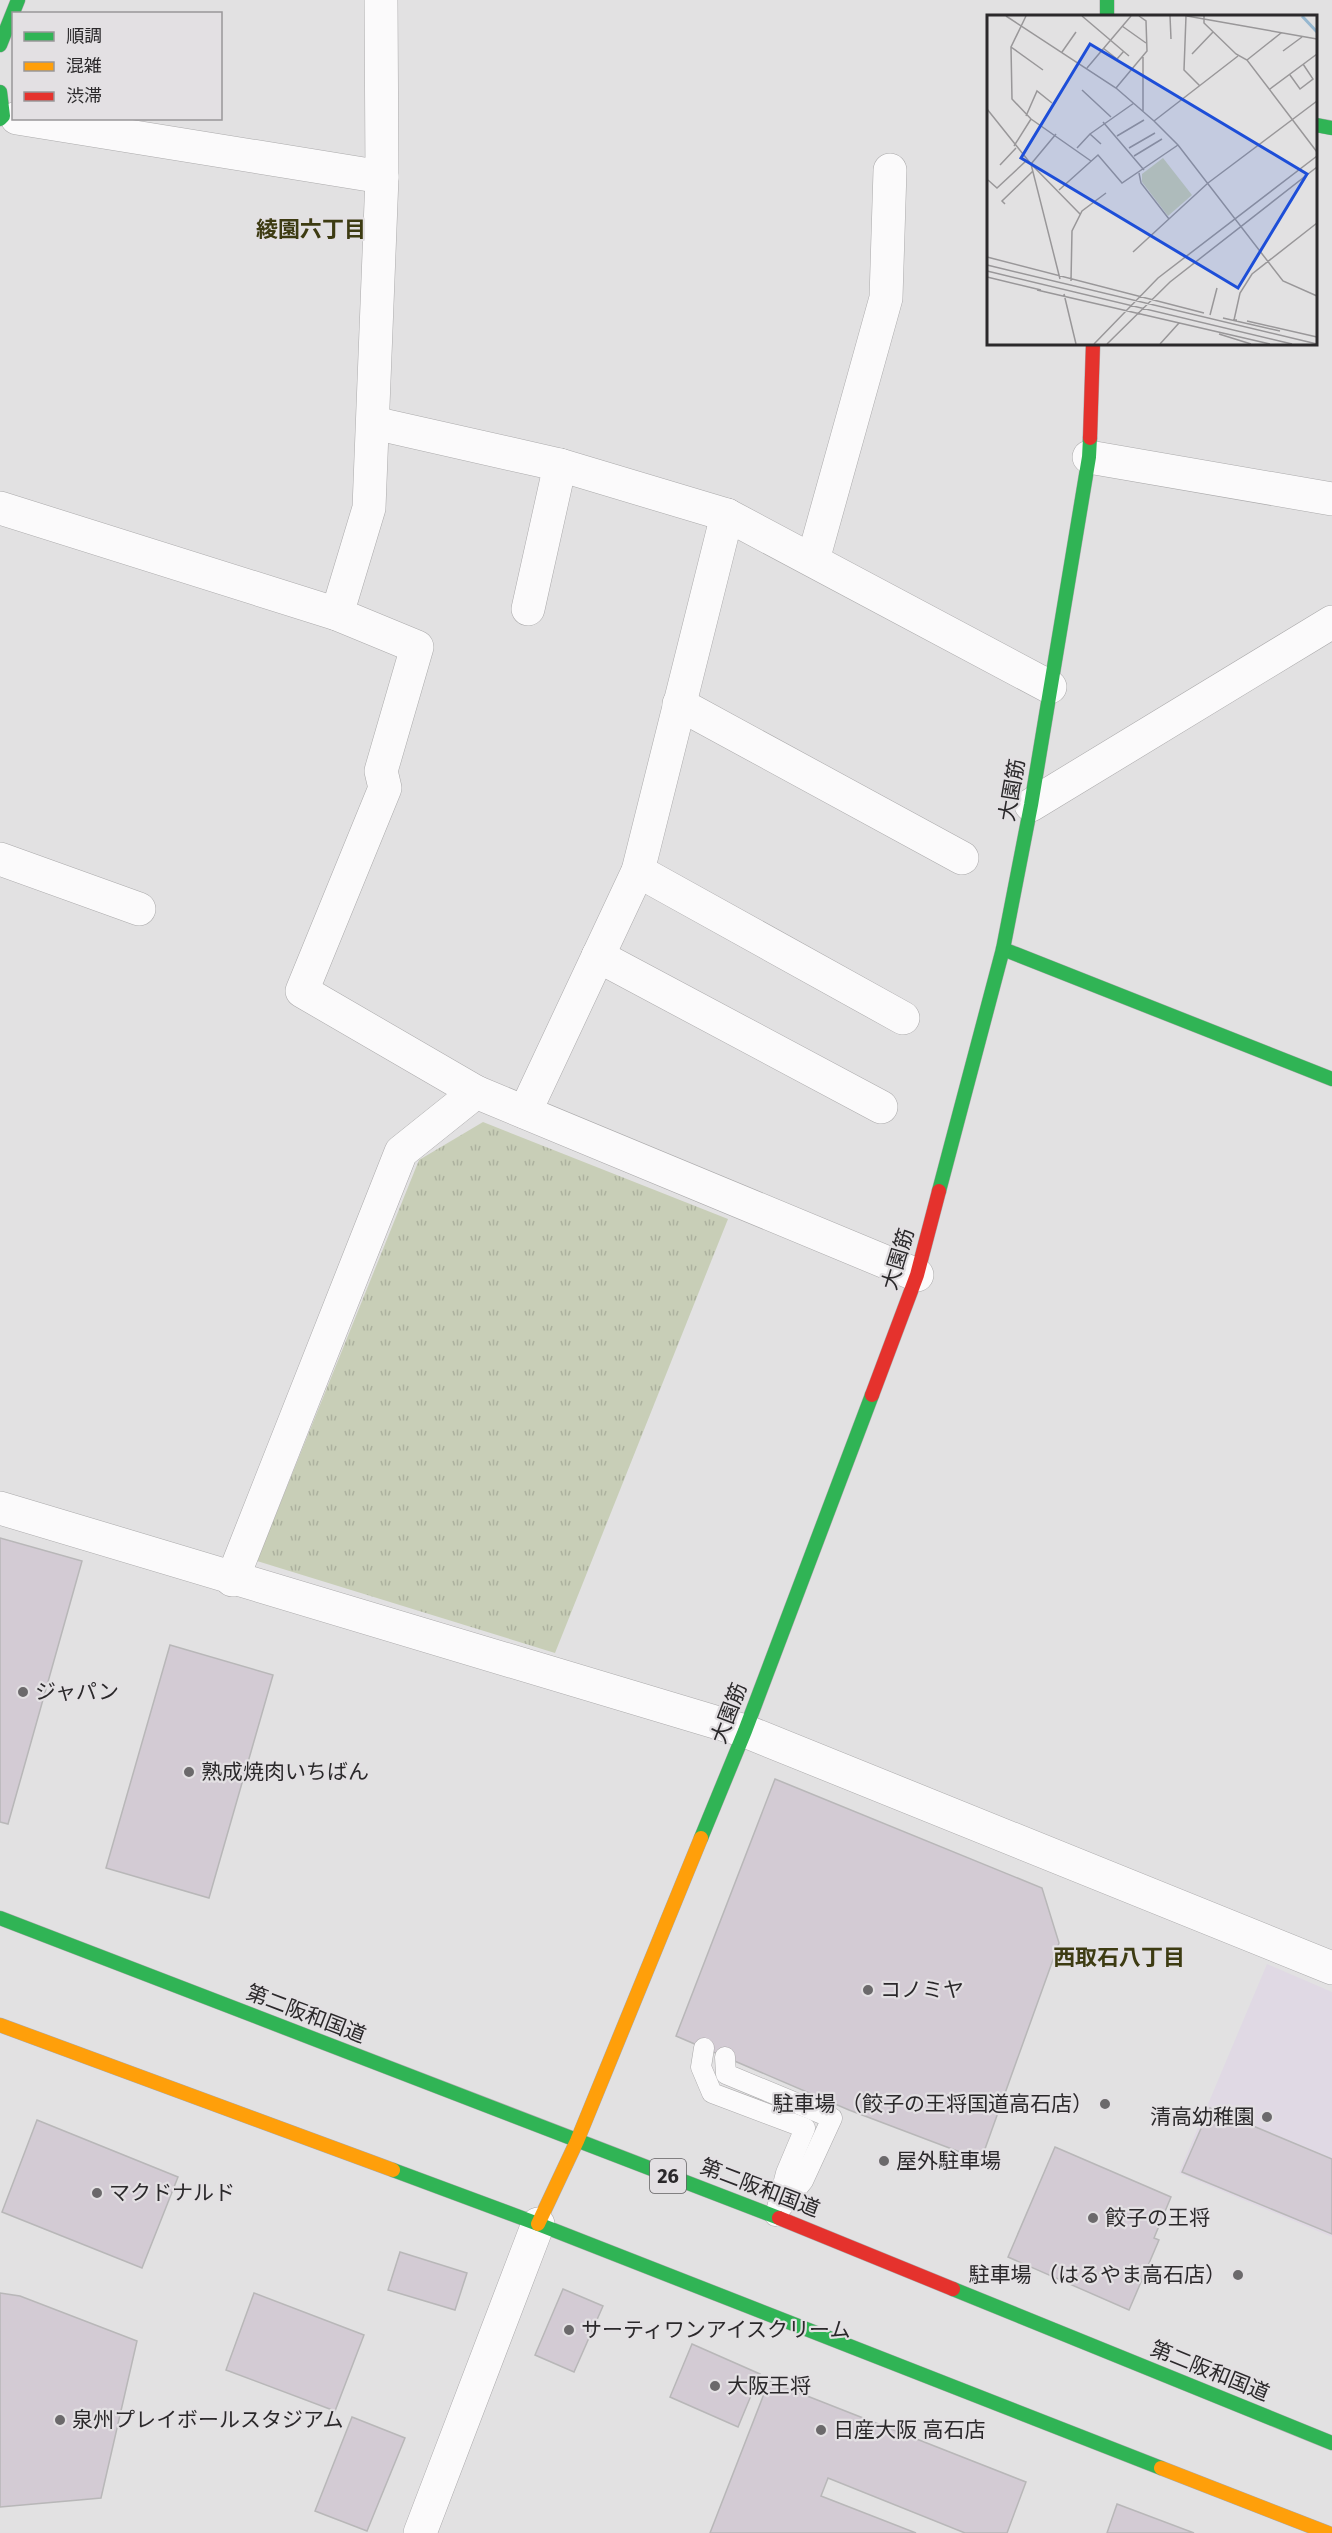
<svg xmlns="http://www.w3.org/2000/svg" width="1332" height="2533" font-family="'Fira Sans','Noto Sans JP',sans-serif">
<defs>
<pattern id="park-tufts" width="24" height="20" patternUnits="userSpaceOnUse" patternTransform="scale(1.5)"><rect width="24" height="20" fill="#c8ceb7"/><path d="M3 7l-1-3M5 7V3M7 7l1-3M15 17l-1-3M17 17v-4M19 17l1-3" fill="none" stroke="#acb19e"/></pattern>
</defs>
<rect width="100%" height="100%" fill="#e2e1e2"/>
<path fill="#e0d9e4" d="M 1267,1964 L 1332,1992 L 1332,2237 L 1179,2173 Z"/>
<path fill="url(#park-tufts)" d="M 483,1122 L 728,1219 L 555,1653 L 257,1561 L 419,1160 Z"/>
<g fill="#d3cbd4" stroke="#b8b7b8" stroke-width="1.5">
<path d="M 0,1538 L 82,1561 L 8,1824 L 0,1822 Z"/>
<path d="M 170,1645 L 273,1675 L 209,1898 L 106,1868 Z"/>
<path d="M 775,1779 L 1042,1888 L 1059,1943 L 981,2160 L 849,2110 L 676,2036 Z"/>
<path d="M 1210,2108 L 1332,2159 L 1332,2234 L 1182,2172 Z"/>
<path d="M 37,2120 L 178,2177 L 142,2268 L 2,2212 Z"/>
<path d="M 1055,2147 L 1171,2197 L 1154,2238 L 1159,2240 L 1129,2310 L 1008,2257 Z"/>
<path d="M 400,2252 L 467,2273 L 455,2310 L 388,2290 Z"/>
<path d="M 563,2289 L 603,2306 L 574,2372 L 535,2355 Z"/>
<path d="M 0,2293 L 20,2296 L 137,2341 L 101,2498 L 0,2507 Z"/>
<path d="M 254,2293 L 364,2335 L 335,2411 L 226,2370 Z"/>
<path d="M 692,2344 L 760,2374 L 738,2427 L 670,2397 Z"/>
<path d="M 769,2381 L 1026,2482 L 1007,2533 L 965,2533 L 828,2478 L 821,2496 L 916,2533 L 710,2533 Z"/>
<path d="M 352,2417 L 405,2438 L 367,2531 L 315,2511 Z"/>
<path d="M 1117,2504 L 1194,2533 L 1107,2533 Z"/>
</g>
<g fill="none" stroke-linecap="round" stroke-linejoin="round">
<g stroke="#abaaab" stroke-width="21">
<g id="lane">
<path d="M 704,2048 L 701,2067 L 712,2093 L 805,2128 L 786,2173 L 777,2208"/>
<path d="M 725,2057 L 726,2074 L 832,2118 L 803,2181 L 775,2216"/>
</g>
</g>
<g stroke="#abaaab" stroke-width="34">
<g id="street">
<path d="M 17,118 L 382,177"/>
<path d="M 374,423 L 560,465 L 528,609"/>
<path d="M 1089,457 L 1332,499"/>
<path d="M 560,465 L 727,515 L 1050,687"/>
<path d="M 0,508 L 337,614 L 417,647 L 381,771 L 385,788 L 302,991 L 476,1092 L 917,1275"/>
<path d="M 813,560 L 886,298 L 890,170"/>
<path d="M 337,614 L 369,508 L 382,177 L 381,0"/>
<path d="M 679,704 L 962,858"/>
<path d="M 1031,805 L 1332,622"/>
<path d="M 0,859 L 139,909"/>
<path d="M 638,871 L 903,1018"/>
<path d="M 598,956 L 881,1107"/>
<path d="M 525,1112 L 638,871 L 727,515"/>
<path d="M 0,1508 L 745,1731 L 1332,1968"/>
<path d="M 232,1580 L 401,1152 L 476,1092"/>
<path d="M 420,2533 L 538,2224"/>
</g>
</g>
<g stroke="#abaaab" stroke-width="15">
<g id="fast">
<path d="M 1107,0 L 1107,16"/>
<path d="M 0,45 L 18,0"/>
<path d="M 0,92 L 3,116 L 0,119"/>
<path d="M 1316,125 L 1332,128"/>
<path d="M 1003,949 L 1332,1079"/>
<path d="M 939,1191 L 1003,949 L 1031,805 L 1089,457 L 1090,438"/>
<path d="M 701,1838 L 745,1731 L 872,1395"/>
<path d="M 0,1918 L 779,2218"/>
<path d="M 393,2170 L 538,2224 L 1161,2468"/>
<path d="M 953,2289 L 1332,2443"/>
</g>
</g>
<g stroke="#abaaab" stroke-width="15">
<g id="slow">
<path d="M 0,2025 L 393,2170"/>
<path d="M 538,2224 L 577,2141 L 701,1838"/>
<path d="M 1161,2468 L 1328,2533"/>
</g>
</g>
<g stroke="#abaaab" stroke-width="15">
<g id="jam">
<path d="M 1090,438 L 1093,344"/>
<path d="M 872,1395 L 917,1275 L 939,1191"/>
<path d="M 779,2218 L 953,2289"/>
</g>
</g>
<use href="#lane" stroke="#fbfafb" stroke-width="20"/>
<use href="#street" stroke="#fbfafb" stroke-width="33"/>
<use href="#fast" stroke="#30b455" stroke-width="14"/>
<use href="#slow" stroke="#ff9f0a" stroke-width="14"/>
<use href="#jam" stroke="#e5322d" stroke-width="14"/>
</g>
<g fill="#6b696b" stroke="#e3e0e3" stroke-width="2">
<circle cx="23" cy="1692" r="6"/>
<circle cx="189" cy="1772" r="6"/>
<circle cx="868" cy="1990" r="6"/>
<circle cx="1105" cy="2104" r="6"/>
<circle cx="1267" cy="2117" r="6"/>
<circle cx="884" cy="2161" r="6"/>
<circle cx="97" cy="2193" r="6"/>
<circle cx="1093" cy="2218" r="6"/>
<circle cx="1238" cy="2275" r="6"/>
<circle cx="569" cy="2330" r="6"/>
<circle cx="715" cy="2386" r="6"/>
<circle cx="60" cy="2420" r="6"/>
<circle cx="821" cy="2430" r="6"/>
</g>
<g text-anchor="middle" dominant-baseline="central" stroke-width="4.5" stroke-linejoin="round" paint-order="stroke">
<rect fill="#e3e0e3" stroke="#626062" stroke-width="1.5" x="650" y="2159" width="36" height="34" rx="4.5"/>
<g font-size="20" font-weight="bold" fill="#2b292b">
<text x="668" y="2176">26</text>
</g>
<g font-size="21" fill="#2b292b" stroke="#e3e0e3">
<text transform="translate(1012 790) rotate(-80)">大園筋</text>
<text transform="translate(898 1259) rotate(-73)">大園筋</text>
<text transform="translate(729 1713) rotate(-69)">大園筋</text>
<text transform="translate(306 2014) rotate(21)">第二阪和国道</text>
<text transform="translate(760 2188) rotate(21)">第二阪和国道</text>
<text transform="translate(1210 2371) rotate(22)">第二阪和国道</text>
</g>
<g font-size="21" fill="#2b292b" stroke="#e3e0e3" text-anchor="start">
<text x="35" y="1692">ジャパン</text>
<text x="201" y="1772">熟成焼肉いちばん</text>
<text x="880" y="1990">コノミヤ</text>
<text x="1093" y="2104" text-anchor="end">駐車場 （餃子の王将国道高石店）</text>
<text x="1255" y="2117" text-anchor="end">清高幼稚園</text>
<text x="896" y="2161">屋外駐車場</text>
<text x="109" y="2193">マクドナルド</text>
<text x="1105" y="2218">餃子の王将</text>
<text x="1226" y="2275" text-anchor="end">駐車場 （はるやま高石店）</text>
<text x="581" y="2330">サーティワンアイスクリーム</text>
<text x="727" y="2386">大阪王将</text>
<text x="72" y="2420">泉州プレイボールスタジアム</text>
<text x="833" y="2430">日産大阪 高石店</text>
</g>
<g font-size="22" font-weight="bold" fill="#3d3b12" stroke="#e3e0e3">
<text x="311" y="229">綾園六丁目</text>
<text x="1119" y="1957">西取石八丁目</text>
</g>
</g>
<g transform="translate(987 15)">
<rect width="330" height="330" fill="#e2e1e2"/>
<path d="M 176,143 L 205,180 L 181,201 L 155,167 L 155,159 Z" fill="#c8ceb7"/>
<path fill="none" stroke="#96b7d0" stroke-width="3" d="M 315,1 L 330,17"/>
<path fill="none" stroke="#999799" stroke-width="1.5" d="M 19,1 L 129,73 L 167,106 L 191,130 L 296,266 L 330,281M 39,1 L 24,32 L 25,84 L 44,104 L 104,146M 95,1 L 142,41M 183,1 L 184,24M 199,1 L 197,55 L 213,71M 200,1 L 330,24M 217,1 L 217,8 L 249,39 L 260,45 L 330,137M 135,11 L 159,28M 24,32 L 56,55M 116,33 L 130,44 L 137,36M 296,36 L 315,22M 75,37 L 89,17M 205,39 L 226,17M 156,42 L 156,96M 260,45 L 294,18M 100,53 L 144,1M 303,60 L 313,74 L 326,64 L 316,49M 129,73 L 160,36 L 159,6 L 152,1M 283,74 L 330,39M 95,75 L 124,102M 0,94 L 44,149 L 73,264M 39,101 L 50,76 L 65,88M 167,106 L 251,41M 116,107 L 157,155M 69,119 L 44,149 L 93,199M 103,119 L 147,88M 130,121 L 157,105M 27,131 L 44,104M 90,133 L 103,119 L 114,129M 142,133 L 168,118M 147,141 L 175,124M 13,150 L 29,133M 152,158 L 154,168 L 182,204M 1,165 L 10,173 L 39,146M 72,175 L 111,140 L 135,168 L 191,130M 18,189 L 15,186 L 46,156M 146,237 L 221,168 L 330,86M 0,242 L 217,298M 0,250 L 330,329M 0,256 L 305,329M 0,262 L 54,275M 84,266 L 85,216 L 95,196 L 119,178M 50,275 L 283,329M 77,279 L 89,329M 223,300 L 230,273M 236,303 L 293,316M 250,305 L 247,305 L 253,278 L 265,259 L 330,208M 260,306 L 330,322M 232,319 L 264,329M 107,329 L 171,263 L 330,141M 120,329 L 183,267 L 330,152M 173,329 L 192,308"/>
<path fill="#1d4ed8" fill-opacity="0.15" stroke="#1d4ed8" stroke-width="3" d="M 103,29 L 320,159 L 251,273 L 34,143 Z"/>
<rect width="330" height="330" fill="none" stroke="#2b292b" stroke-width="3"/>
</g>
<rect x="12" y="12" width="210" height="108" fill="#e3e0e3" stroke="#999799" stroke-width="1.5"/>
<rect x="24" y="32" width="30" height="9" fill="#30b455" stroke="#999799" stroke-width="1.5"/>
<text x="66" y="42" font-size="18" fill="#2b292b">順調</text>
<rect x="24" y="62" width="30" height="9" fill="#ff9f0a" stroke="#999799" stroke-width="1.5"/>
<text x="66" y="72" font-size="18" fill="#2b292b">混雑</text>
<rect x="24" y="92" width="30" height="9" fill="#e5322d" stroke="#999799" stroke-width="1.5"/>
<text x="66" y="102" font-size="18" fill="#2b292b">渋滞</text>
</svg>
